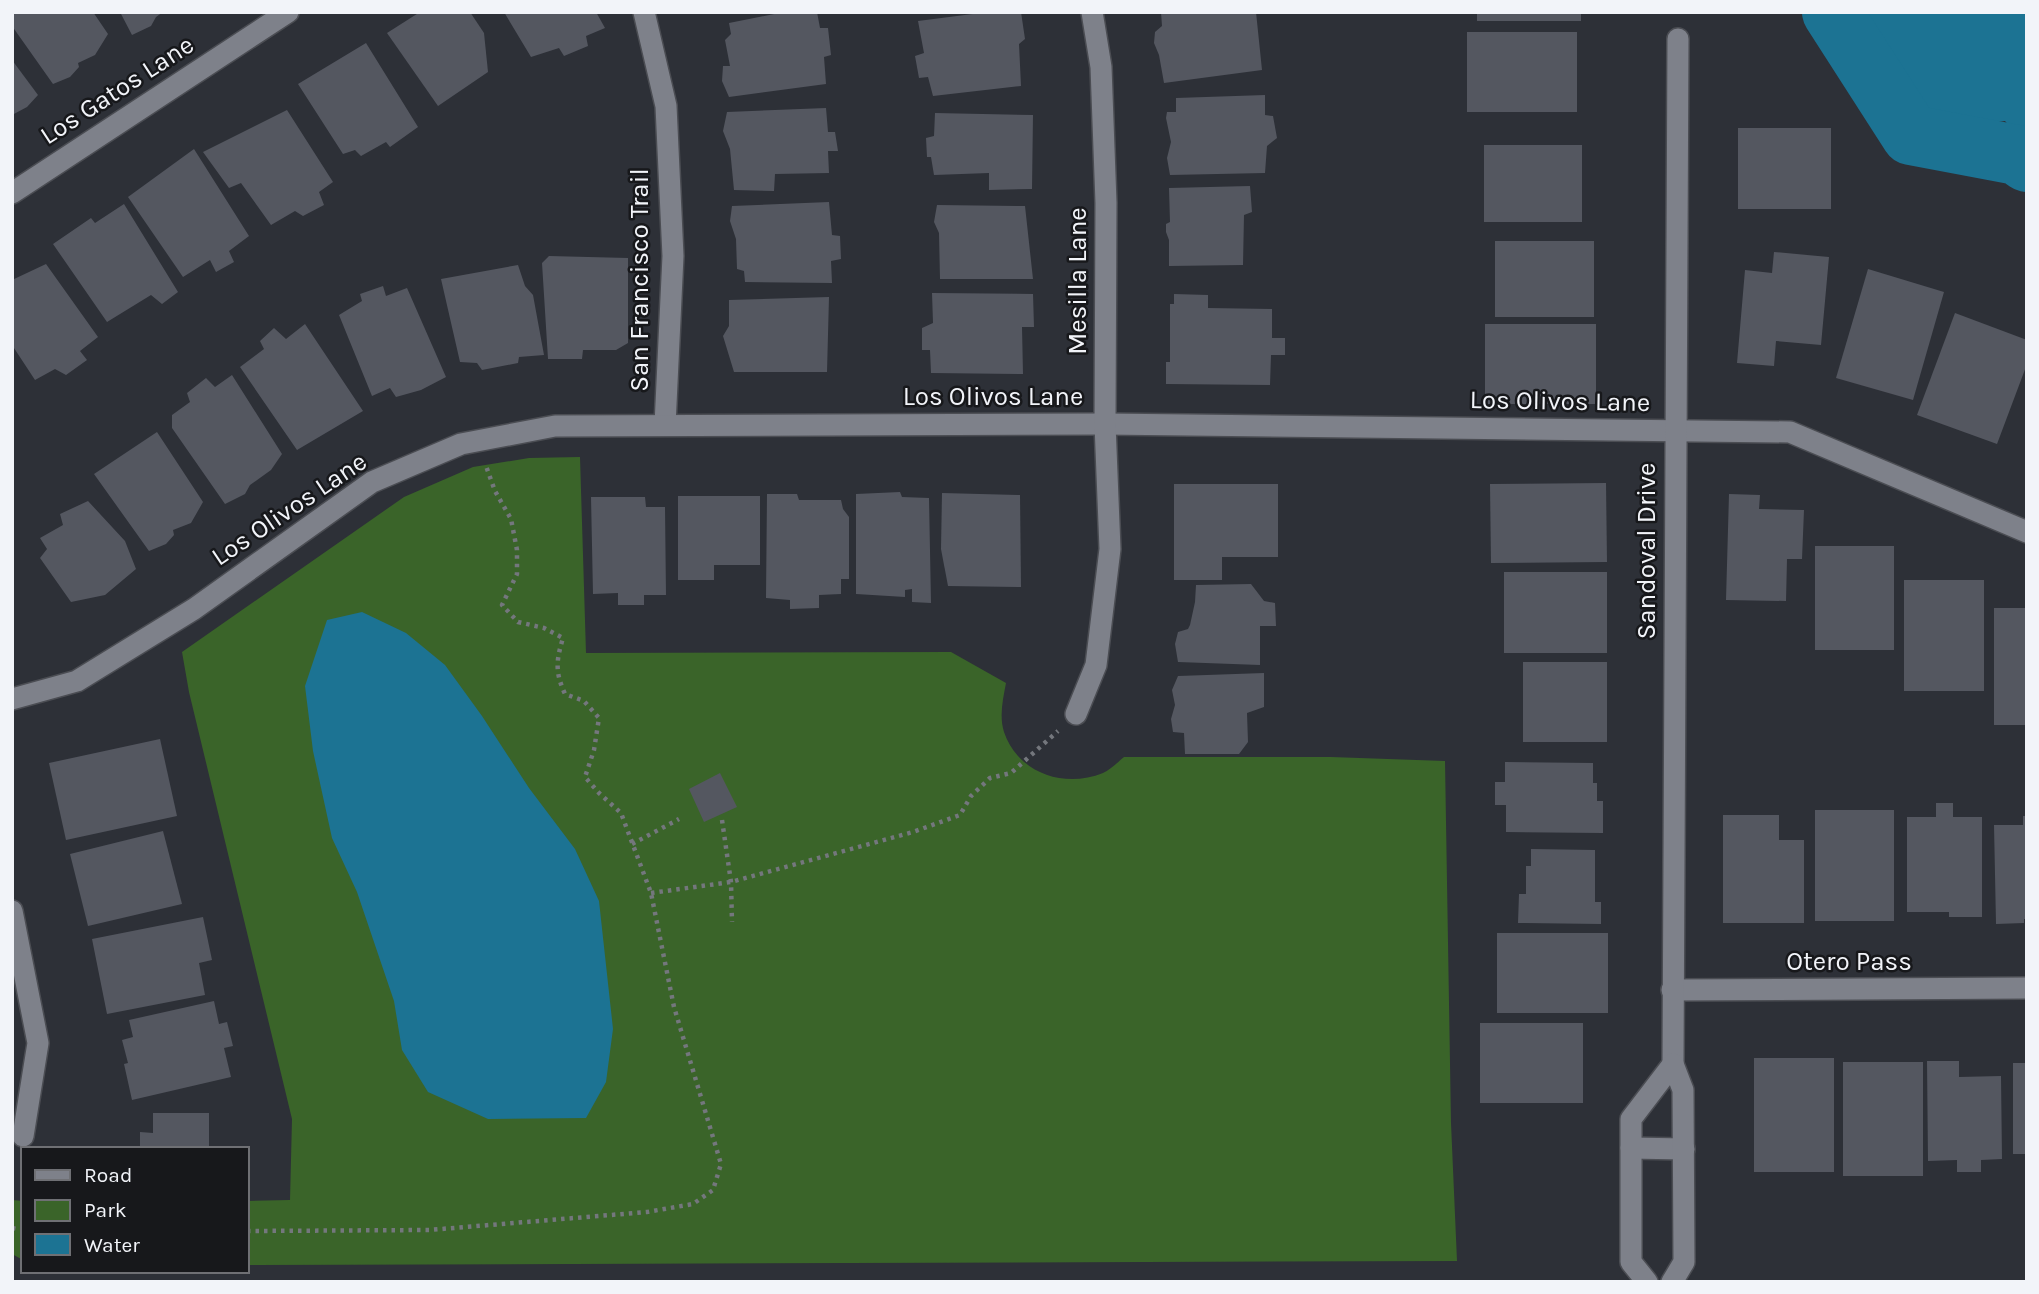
<svg xmlns="http://www.w3.org/2000/svg" width="2039" height="1294" font-family="Karla,sans-serif">
<rect width="100%" height="100%" fill="#2d3037"/>
<g fill="#3a6429">
<path d="M 580,457 L 586,653 L 951,652 L 1006,683 C 1003,699 999,716 1004,732 C 1018,773 1064,789 1103,773 C 1110,770 1118,762 1124,757 L 1331,757 L 1445,761 L 1451,1123 L 1457,1261 L 247,1265 L 247,1201 L 290,1200 L 292,1119 L 189,692 L 182,652 L 404,497 L 473,467 L 529,458 Z"/>
<path d="M 12,1200 L 23,1201 L 23,1260 L 12,1254 Z"/>
</g>
<g fill="#1c7393">
<path d="M 1838,12 L 2027,12 L 2027,145 L 2005,121 L 1927,128 L 1908,83 L 1856,33 Z"/>
<path d="M 362,612 L 406,633 L 445,665 L 482,716 L 529,788 L 575,849 L 599,901 L 613,1029 L 606,1082 L 586,1118 L 488,1119 L 428,1092 L 402,1050 L 394,1001 L 357,892 L 332,838 L 313,751 L 305,686 L 327,620 Z"/>
</g>
<g fill="none" stroke-linecap="round" stroke-linejoin="round">
<path stroke="#1c7393" stroke-width="60" d="M 1832,12 L 1911,135 L 2017,155 L 2027,162"/>
</g>
<g fill="#545760">
<path d="M 12,12 L 93,12 L 108,34 L 95,55 L 78,63 L 79,67 L 70,77 L 53,84 L 12,26 Z"/>
<path d="M 120,12 L 163,12 L 156,17 L 151,26 L 132,35 Z"/>
<path d="M 420,12 L 470,12 L 484,33 L 488,72 L 438,106 L 387,33 Z"/>
<path d="M 504,12 L 596,12 L 605,28 L 586,36 L 588,46 L 564,56 L 559,48 L 531,57 Z"/>
<path d="M 784,12 L 817,12 L 820,28 L 828,28 L 831,55 L 824,57 L 826,84 L 729,97 L 722,81 L 723,66 L 730,66 L 725,40 L 731,34 L 729,23 Z"/>
<path d="M 988,12 L 1021,12 L 1025,39 L 1019,44 L 1021,86 L 933,96 L 928,77 L 919,78 L 915,56 L 924,53 L 918,21 Z"/>
<path d="M 1161,12 L 1256,12 L 1262,70 L 1164,83 L 1159,55 L 1154,43 L 1155,32 L 1162,26 Z"/>
<rect x="1477" y="12" width="104" height="9"/>
<rect x="1467" y="32" width="110" height="80"/>
<path d="M 366,43 L 418,127 L 390,147 L 386,142 L 361,156 L 355,150 L 343,154 L 298,84 Z"/>
<path d="M 12,60 L 38,95 L 27,107 L 12,115 Z"/>
<path d="M 1265,95 L 1265,115 L 1273,116 L 1277,138 L 1267,146 L 1265,173 L 1170,175 L 1167,158 L 1171,142 L 1166,118 L 1167,112 L 1176,112 L 1176,98 Z"/>
<path d="M 826,108 L 828,132 L 835,132 L 838,151 L 828,151 L 829,173 L 775,174 L 774,191 L 734,190 L 730,149 L 723,131 L 727,112 Z"/>
<path d="M 287,110 L 333,182 L 319,192 L 324,205 L 303,216 L 295,211 L 271,225 L 241,183 L 229,188 L 203,152 Z"/>
<path d="M 935,113 L 1033,115 L 1032,189 L 989,190 L 989,173 L 934,175 L 931,157 L 927,157 L 926,138 L 934,136 Z"/>
<rect x="1738" y="128" width="93" height="81"/>
<rect x="1484" y="145" width="98" height="77"/>
<path d="M 194,149 L 249,236 L 229,251 L 234,262 L 216,272 L 210,260 L 183,277 L 128,197 Z"/>
<path d="M 1250,186 L 1252,212 L 1244,215 L 1243,265 L 1169,266 L 1169,240 L 1166,232 L 1166,224 L 1170,222 L 1169,188 Z"/>
<path d="M 829,202 L 832,235 L 840,236 L 841,259 L 831,261 L 832,283 L 745,282 L 744,271 L 737,269 L 736,239 L 730,221 L 732,206 Z"/>
<path d="M 124,204 L 178,292 L 162,304 L 151,295 L 107,322 L 53,244 L 91,218 L 95,223 Z"/>
<path d="M 937,205 L 1025,206 L 1033,279 L 940,279 L 939,233 L 934,222 Z"/>
<rect x="1495" y="241" width="99" height="76"/>
<path d="M 1774,252 L 1829,257 L 1821,345 L 1776,341 L 1774,366 L 1737,363 L 1745,270 L 1772,273 Z"/>
<path d="M 549,256 L 628,258 L 628,343 L 616,350 L 583,350 L 582,359 L 548,359 L 542,263 Z"/>
<path d="M 46,264 L 98,337 L 80,351 L 87,360 L 66,375 L 55,369 L 35,380 L 12,345 L 12,280 Z"/>
<path d="M 518,265 L 525,286 L 533,295 L 544,355 L 519,357 L 518,363 L 482,370 L 477,363 L 460,362 L 441,279 Z"/>
<path d="M 1868,269 L 1944,292 L 1913,400 L 1836,378 Z"/>
<path d="M 383,286 L 386,296 L 407,288 L 446,377 L 421,390 L 396,397 L 390,388 L 372,396 L 339,315 L 362,301 L 360,294 Z"/>
<path d="M 932,293 L 1033,294 L 1034,327 L 1022,327 L 1023,374 L 931,373 L 930,350 L 922,350 L 922,328 L 933,323 Z"/>
<path d="M 1174,294 L 1208,295 L 1208,308 L 1272,309 L 1272,338 L 1285,338 L 1285,355 L 1271,355 L 1270,385 L 1166,384 L 1166,362 L 1170,362 L 1170,304 L 1174,304 Z"/>
<path d="M 829,297 L 827,372 L 734,372 L 723,336 L 729,326 L 729,300 Z"/>
<path d="M 1955,313 L 2027,340 L 2027,364 L 1997,444 L 1917,415 Z"/>
<path d="M 305,324 L 363,411 L 297,450 L 240,367 L 264,349 L 260,341 L 274,328 L 286,339 Z"/>
<rect x="1485" y="324" width="111" height="80"/>
<path d="M 232,375 L 282,454 L 271,470 L 250,485 L 245,494 L 225,504 L 172,428 L 172,415 L 190,402 L 187,393 L 206,378 L 215,387 Z"/>
<path d="M 157,432 L 203,502 L 191,523 L 173,530 L 174,535 L 166,544 L 149,551 L 94,474 Z"/>
<path d="M 1606,483 L 1607,562 L 1491,563 L 1490,484 Z"/>
<path d="M 1174,484 L 1278,484 L 1278,557 L 1222,557 L 1222,580 L 1174,580 Z"/>
<path d="M 900,492 L 902,497 L 929,498 L 931,603 L 912,602 L 912,589 L 905,590 L 905,597 L 856,594 L 856,494 Z"/>
<path d="M 942,493 L 1020,495 L 1021,587 L 948,586 L 941,549 Z"/>
<path d="M 767,494 L 797,494 L 799,500 L 841,500 L 843,509 L 849,517 L 849,579 L 841,579 L 841,594 L 819,595 L 819,608 L 790,609 L 790,600 L 766,598 Z"/>
<path d="M 1729,494 L 1760,495 L 1759,509 L 1804,510 L 1802,559 L 1787,559 L 1786,601 L 1726,600 Z"/>
<path d="M 678,496 L 760,496 L 760,565 L 714,565 L 714,580 L 678,580 Z"/>
<path d="M 591,497 L 645,497 L 646,507 L 665,507 L 666,595 L 644,595 L 644,605 L 618,605 L 618,593 L 593,594 Z"/>
<path d="M 88,501 L 125,541 L 136,569 L 105,595 L 71,602 L 40,558 L 47,549 L 40,538 L 63,525 L 60,514 Z"/>
<rect x="1815" y="546" width="79" height="104"/>
<rect x="1504" y="572" width="103" height="81"/>
<rect x="1904" y="580" width="80" height="111"/>
<path d="M 1251,584 L 1264,601 L 1275,603 L 1276,626 L 1260,626 L 1260,665 L 1178,662 L 1175,644 L 1178,632 L 1188,629 L 1190,625 L 1195,602 L 1196,585 Z"/>
<rect x="1994" y="608" width="33" height="117"/>
<rect x="1523" y="662" width="84" height="80"/>
<path d="M 1264,673 L 1264,707 L 1247,713 L 1248,742 L 1239,754 L 1185,754 L 1184,733 L 1173,732 L 1171,719 L 1175,705 L 1172,690 L 1178,676 Z"/>
<path d="M 160,739 L 177,816 L 66,840 L 49,763 Z"/>
<path d="M 1505,762 L 1593,763 L 1593,783 L 1597,783 L 1597,801 L 1603,801 L 1603,833 L 1506,832 L 1506,805 L 1495,805 L 1495,782 L 1505,782 Z"/>
<path d="M 720,773 L 737,807 L 704,822 L 689,789 Z"/>
<path d="M 1936,803 L 1953,803 L 1953,817 L 1982,817 L 1982,917 L 1949,917 L 1949,912 L 1907,912 L 1907,817 L 1936,817 Z"/>
<rect x="1815" y="810" width="79" height="111"/>
<path d="M 1723,815 L 1779,815 L 1779,840 L 1804,840 L 1804,923 L 1723,923 Z"/>
<path d="M 2023,816 L 2027,816 L 2027,919 L 2024,919 L 2024,923 L 1996,924 L 1994,825 L 2023,825 Z"/>
<path d="M 163,831 L 182,904 L 88,926 L 70,854 Z"/>
<path d="M 1531,849 L 1595,850 L 1595,902 L 1601,902 L 1601,924 L 1518,923 L 1519,894 L 1526,894 L 1526,866 L 1531,866 Z"/>
<path d="M 203,917 L 212,960 L 199,963 L 205,995 L 107,1014 L 92,939 Z"/>
<rect x="1497" y="933" width="111" height="80"/>
<path d="M 214,1001 L 219,1024 L 227,1022 L 233,1046 L 224,1048 L 231,1077 L 132,1100 L 124,1064 L 128,1063 L 122,1040 L 133,1037 L 129,1020 Z"/>
<rect x="1480" y="1023" width="103" height="80"/>
<rect x="1754" y="1058" width="80" height="114"/>
<path d="M 1927,1061 L 1959,1061 L 1959,1077 L 2001,1076 L 2002,1159 L 1981,1160 L 1981,1172 L 1957,1172 L 1957,1160 L 1928,1161 Z"/>
<rect x="1843" y="1062" width="80" height="114"/>
<rect x="2013" y="1063" width="14" height="91"/>
<path d="M 153,1113 L 209,1113 L 209,1149 L 144,1149 L 144,1147 L 140,1147 L 140,1132 L 153,1133 Z"/>
</g>
<g fill="none" stroke-linecap="round" stroke-linejoin="round">
<g stroke="#4b4d53" stroke-width="24">
<g id="street">
<path d="M 644,12 L 666,106 L 673,256 L 665,425"/>
<path d="M 12,193 L 288,12"/>
<path d="M 12,699 L 77,681 L 194,609 L 372,482 L 461,444 L 555,426 L 1105,424 L 1790,432 L 2027,532"/>
<path d="M 1076,714 L 1096,665 L 1110,549 L 1105,424 L 1106,203 L 1101,67 L 1092,12"/>
<path d="M 12,911 L 38,1043 L 23,1136"/>
<path d="M 1672,990 L 2027,988"/>
<path d="M 1673,1064 L 1678,39"/>
<path d="M 1631,1148 L 1684,1149"/>
<path d="M 1647,1282 L 1631,1262 L 1631,1119 L 1673,1064 L 1683,1090 L 1684,1262 L 1672,1282"/>
</g>
</g>
<g stroke="#74777d" stroke-width="4.5" stroke-dasharray="3.5 5" stroke-linecap="butt">
<path d="M 722,820 L 731,882 L 732,922"/>
<path d="M 632,844 L 679,819"/>
<path d="M 651,893 L 731,882 L 913,832 L 960,815 L 971,796 L 990,778 L 1011,773 L 1058,731"/>
<path d="M 12,1228 L 23,1230"/>
<path d="M 247,1231 L 429,1230 L 647,1212 L 693,1204 L 713,1190 L 721,1164 L 674,1007 L 651,893 L 621,813 L 599,793 L 585,777 L 594,750 L 599,718 L 584,701 L 565,694 C 555,672 556,661 563,638 L 544,628 L 518,622 L 502,605 L 517,574 L 517,550 L 511,519 L 495,491 L 486,466"/>
</g>
<use href="#street" stroke="#7e818a" stroke-width="21"/>
</g>
<g text-anchor="middle" dominant-baseline="central" stroke-width="5" stroke-linejoin="round" paint-order="stroke">
<g font-size="26" fill="#f2f4f9" stroke="#17181b">
<text transform="translate(117 90) rotate(-33)">Los Gatos Lane</text>
<text transform="translate(639 280) rotate(-90)">San Francisco Trail</text>
<text transform="translate(1077 281) rotate(-90)">Mesilla Lane</text>
<text x="993" y="396">Los Olivos Lane</text>
<text transform="translate(1560 401) rotate(1)">Los Olivos Lane</text>
<text transform="translate(289 509) rotate(-34)">Los Olivos Lane</text>
<text transform="translate(1646 551) rotate(-90)">Sandoval Drive</text>
<text x="1849" y="961">Otero Pass</text>
</g>
</g>
<rect width="2039" height="1294" fill="none" stroke="#f2f4f9" stroke-width="28"/>
<rect x="21" y="1147" width="228" height="126" fill="#17181b" stroke="#6f7074" stroke-width="2"/>
<rect x="35" y="1170" width="35" height="10" fill="#7e818a" stroke="#6f7074" stroke-width="2"/>
<text x="84" y="1182" font-size="21" fill="#f2f4f9">Road</text>
<rect x="35" y="1200" width="35" height="21" fill="#3a6429" stroke="#6f7074" stroke-width="2"/>
<text x="84" y="1217" font-size="21" fill="#f2f4f9">Park</text>
<rect x="35" y="1234" width="35" height="21" fill="#1c7393" stroke="#6f7074" stroke-width="2"/>
<text x="84" y="1252" font-size="21" fill="#f2f4f9">Water</text>
</svg>
